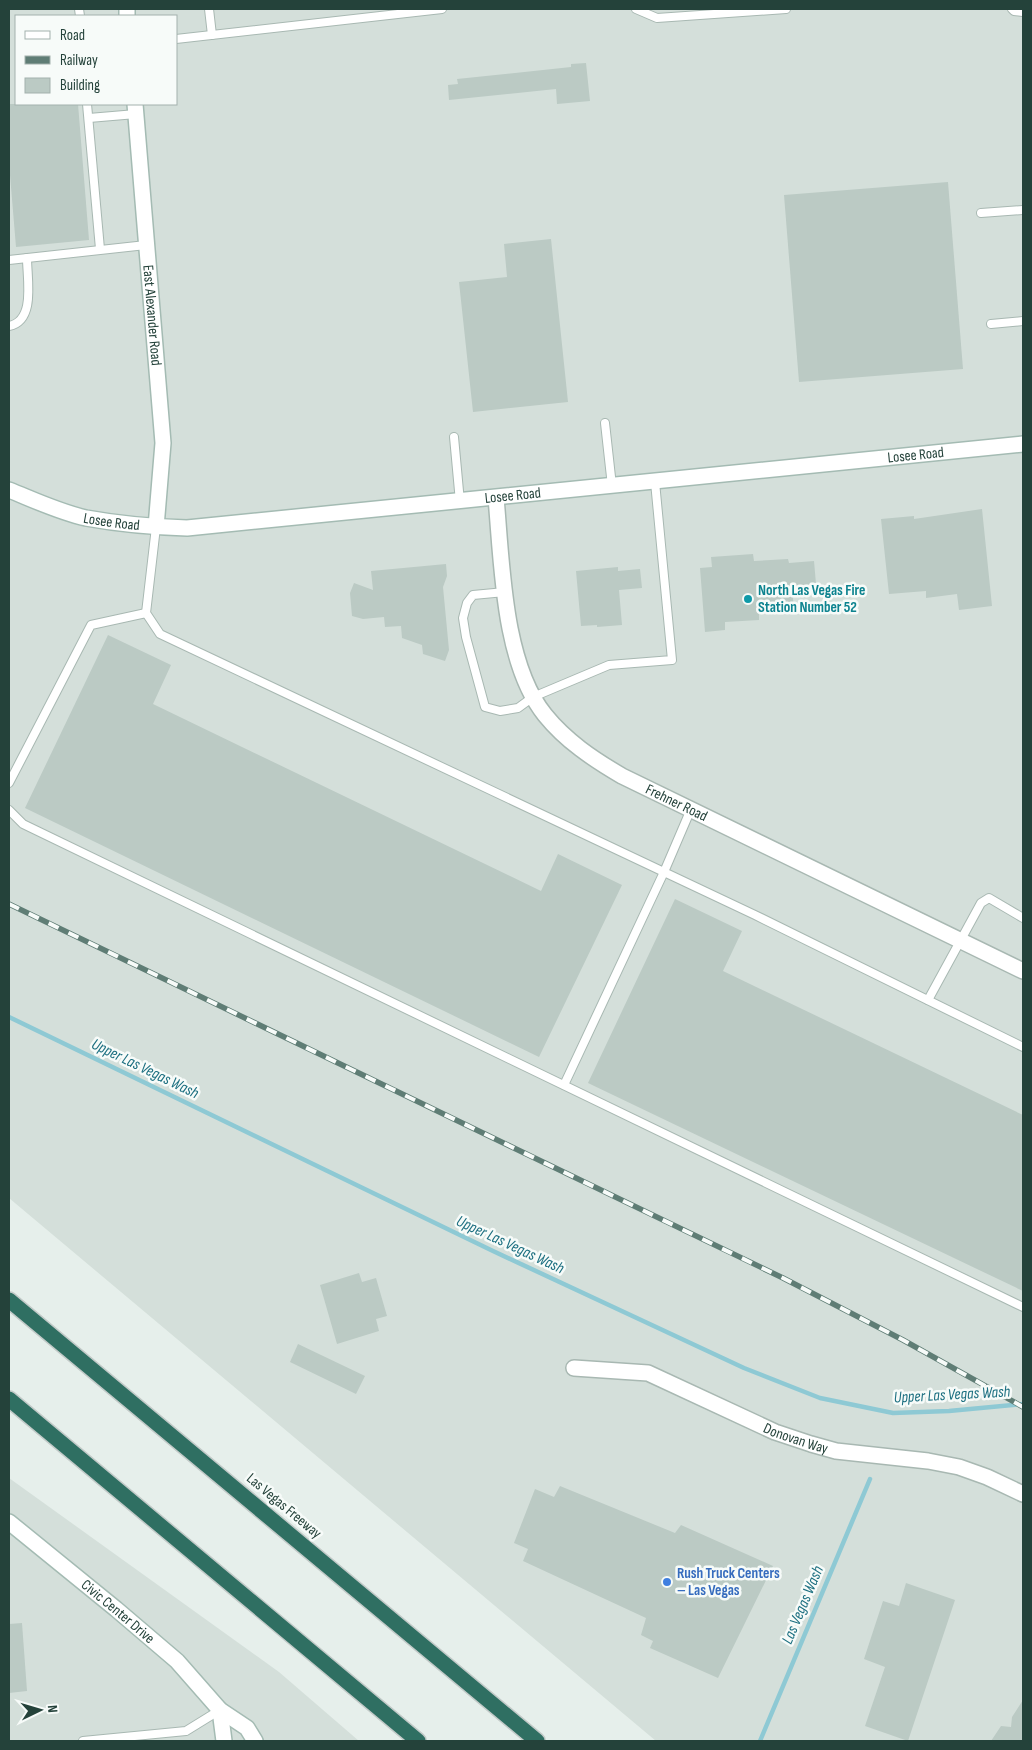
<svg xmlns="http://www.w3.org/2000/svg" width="1032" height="1750" font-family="'Sofia Sans Condensed',sans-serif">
<rect width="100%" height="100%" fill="#e6efeb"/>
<g fill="#d4dfda" fill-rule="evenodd">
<path d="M 9,9 L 1023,9 L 1023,1741 L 656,1741 L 9,1198 ZM 16,16 L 176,16 L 176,104 L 16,104 Z"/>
<path d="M 9,1478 L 279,1672 L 359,1741 L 9,1741 Z"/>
</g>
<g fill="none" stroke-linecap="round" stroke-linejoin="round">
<g stroke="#8ec9d4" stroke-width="4.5">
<path d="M 9,1017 L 493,1251 L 744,1368 L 820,1398 L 893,1413 L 949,1411 L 1023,1404"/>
<path d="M 760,1741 L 870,1479"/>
</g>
</g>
<g fill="#bbcac4">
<path d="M 586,63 L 590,101 L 557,104 L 556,89 L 449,100 L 448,85 L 458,84 L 457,79 L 571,67 L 571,64 Z"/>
<path d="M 9,104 L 78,104 L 89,240 L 16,247 L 9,163 Z"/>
<path d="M 948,182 L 963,369 L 799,382 L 784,195 Z"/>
<path d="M 551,239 L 568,402 L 473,412 L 459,282 L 507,277 L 504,244 Z"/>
<path d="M 982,509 L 992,606 L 959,610 L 957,594 L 926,598 L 926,591 L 889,594 L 881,519 L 914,516 L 914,519 Z"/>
<path d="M 753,554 L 754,561 L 788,559 L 789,563 L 814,561 L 816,584 L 792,586 L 794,612 L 759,614 L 759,620 L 725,622 L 725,630 L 705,632 L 700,568 L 712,567 L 711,557 Z"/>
<path d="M 446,564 L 447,576 L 443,587 L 449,650 L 445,661 L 423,654 L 422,645 L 402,638 L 401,626 L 385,627 L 384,617 L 363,619 L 352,616 L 350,593 L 354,583 L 373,590 L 371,571 Z"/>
<path d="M 618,567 L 618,571 L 640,569 L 642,588 L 619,590 L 622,625 L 597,627 L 597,625 L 581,626 L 576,571 Z"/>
<path d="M 108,635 L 171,665 L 153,704 L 541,891 L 558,854 L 622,885 L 539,1057 L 25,808 Z"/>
<path d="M 675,899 L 742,931 L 723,971 L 1023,1115 L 1023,1291 L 588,1083 Z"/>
<path d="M 359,1273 L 362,1282 L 376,1278 L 387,1316 L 376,1319 L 379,1331 L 337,1344 L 320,1285 Z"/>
<path d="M 298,1344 L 365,1376 L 356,1394 L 290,1362 Z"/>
<path d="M 560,1486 L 675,1533 L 681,1525 L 773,1566 L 718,1678 L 650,1648 L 653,1641 L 641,1635 L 646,1618 L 523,1561 L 528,1549 L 514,1543 L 535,1489 L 554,1497 Z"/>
<path d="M 906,1583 L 955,1600 L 908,1741 L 865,1726 L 885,1667 L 864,1659 L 883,1601 L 899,1606 Z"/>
<path d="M 22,1623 L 27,1691 L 9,1693 L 9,1624 Z"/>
<path d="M 1023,1700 L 1023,1741 L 991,1741 L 1001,1726 L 1011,1727 L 1012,1717 Z"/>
</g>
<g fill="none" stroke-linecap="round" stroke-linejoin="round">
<g stroke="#a8b8b2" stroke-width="10">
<g id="lane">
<path d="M 79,9 L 80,16"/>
<path d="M 209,9 L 212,35"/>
<path d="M 636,9 L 657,18 L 786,9"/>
<path d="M 1012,9 L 1014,11 L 1023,12"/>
<path d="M 176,39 L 442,9"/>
<path d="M 87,104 L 100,249"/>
<path d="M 89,118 L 136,114"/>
<path d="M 981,213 L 1023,210"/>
<path d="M 9,260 L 146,245"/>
<path d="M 991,324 L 1023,321"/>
<path d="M 9,326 C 36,321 27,279 27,258"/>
<path d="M 605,423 L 612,486"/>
<path d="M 454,437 L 460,502"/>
<path d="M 156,527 L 146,613 L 160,634 L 755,915 L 1023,1047"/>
<path d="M 505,592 L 473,595 L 467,603 L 463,618 L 466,637 L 485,707 L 500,711 L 518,708 L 533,697 L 609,665 L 672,660 L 655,482"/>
<path d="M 9,783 L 91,625 L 146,613"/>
<path d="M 9,810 L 23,824 L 1023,1307"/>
<path d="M 928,1000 L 981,903 L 989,898 L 1023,918"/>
<path d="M 564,1085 L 664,872 L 691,809"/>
<path d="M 83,1741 L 186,1731 L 220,1710"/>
</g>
</g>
<g stroke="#a8b8b2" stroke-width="18">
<g id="street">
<path id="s1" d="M 496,498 C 502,563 503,663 545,715 C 566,741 593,759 622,776 L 1023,971"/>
<path id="s2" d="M 574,1368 L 648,1373 L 775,1432 L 811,1444 L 836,1451 L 928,1461 L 959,1467 L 987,1477 L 1023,1494"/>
</g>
</g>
<g stroke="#a4bbb3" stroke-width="18">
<g id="secondary">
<path d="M 127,9 L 127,16"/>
<path id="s3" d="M 135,104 L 163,443 L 156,527"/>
<path id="s4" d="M 9,490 C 34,500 59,512 86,518 C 119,524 153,527 187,528 L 1023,444"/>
<path id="s5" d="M 9,1522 L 116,1609 L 177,1661 L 220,1710 L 247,1728 L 255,1741"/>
<path d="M 220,1710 L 224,1741"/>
</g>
</g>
<g stroke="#c2cac8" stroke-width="18">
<g id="highway">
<path d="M 9,1300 L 537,1741"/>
<path d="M 9,1399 L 418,1741"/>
</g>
</g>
<use href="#lane" stroke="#fff" stroke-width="8"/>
<use href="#street" stroke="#fff" stroke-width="15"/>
<use href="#secondary" stroke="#fff" stroke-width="15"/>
<use href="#highway" stroke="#2f6f62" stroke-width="15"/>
<g stroke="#5f7d75" stroke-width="5.5">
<path id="rail" d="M 9,904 L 783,1278 L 903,1340 L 1023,1407"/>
</g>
<use href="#rail" stroke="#f7fbf9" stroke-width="4" stroke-dasharray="11" stroke-linecap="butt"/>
</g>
<circle fill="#0f9aa8" stroke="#f7fbf9" stroke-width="2" cx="748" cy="599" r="5"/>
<circle fill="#3f7fe0" stroke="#f7fbf9" stroke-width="2" cx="667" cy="1582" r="5"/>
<g text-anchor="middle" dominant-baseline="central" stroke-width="5" stroke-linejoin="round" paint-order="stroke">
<g font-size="15" fill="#24423a" stroke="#f7fbf9">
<text stroke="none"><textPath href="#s3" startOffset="212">East Alexander Road</textPath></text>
<text stroke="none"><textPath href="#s4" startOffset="916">Losee Road</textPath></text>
<text stroke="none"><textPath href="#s4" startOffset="511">Losee Road</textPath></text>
<text stroke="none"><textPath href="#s4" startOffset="108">Losee Road</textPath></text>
<text stroke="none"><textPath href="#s1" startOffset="385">Frehner Road</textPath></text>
<text stroke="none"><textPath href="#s2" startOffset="236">Donovan Way</textPath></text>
<text transform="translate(284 1506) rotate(40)">Las Vegas Freeway</text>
<text stroke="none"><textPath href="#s5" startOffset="141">Civic Center Drive</textPath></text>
</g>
<g font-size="15" font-weight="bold" fill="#0d838f" stroke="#f7fbf9" text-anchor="start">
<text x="758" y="590">North Las Vegas Fire<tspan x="758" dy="17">Station Number 52</tspan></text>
</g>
<g font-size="15" font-weight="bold" fill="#366cbe" stroke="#f7fbf9" text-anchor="start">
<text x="677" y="1573">Rush Truck Centers<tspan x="677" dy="17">– Las Vegas</tspan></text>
</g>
<g font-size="16" font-style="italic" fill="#1c6f80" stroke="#f7fbf9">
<text transform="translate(145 1069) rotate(26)">Upper Las Vegas Wash</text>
<text transform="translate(510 1245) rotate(25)">Upper Las Vegas Wash</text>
<text transform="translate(952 1395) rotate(-3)">Upper Las Vegas Wash</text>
<text transform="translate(803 1605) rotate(-67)">Las Vegas Wash</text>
</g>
</g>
<rect width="1032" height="1750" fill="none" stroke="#24423a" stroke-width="20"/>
<rect x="15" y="15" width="162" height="90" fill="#f7fbf9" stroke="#a3b1ad"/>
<rect x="25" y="31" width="25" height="8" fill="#ffffff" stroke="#a3b1ad"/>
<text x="60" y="40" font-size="15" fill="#24423a">Road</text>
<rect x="25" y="56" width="25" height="8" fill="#5f7d75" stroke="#a3b1ad"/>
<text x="60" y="65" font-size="15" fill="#24423a">Railway</text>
<rect x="25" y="78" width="25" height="15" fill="#bbcac4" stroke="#a3b1ad"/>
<text x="60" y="90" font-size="15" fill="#24423a">Building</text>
<g transform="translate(40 1710) rotate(85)" stroke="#f7fbf9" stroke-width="4" paint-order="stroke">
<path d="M0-4L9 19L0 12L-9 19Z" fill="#24423a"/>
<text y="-8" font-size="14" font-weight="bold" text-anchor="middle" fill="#24423a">N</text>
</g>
</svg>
